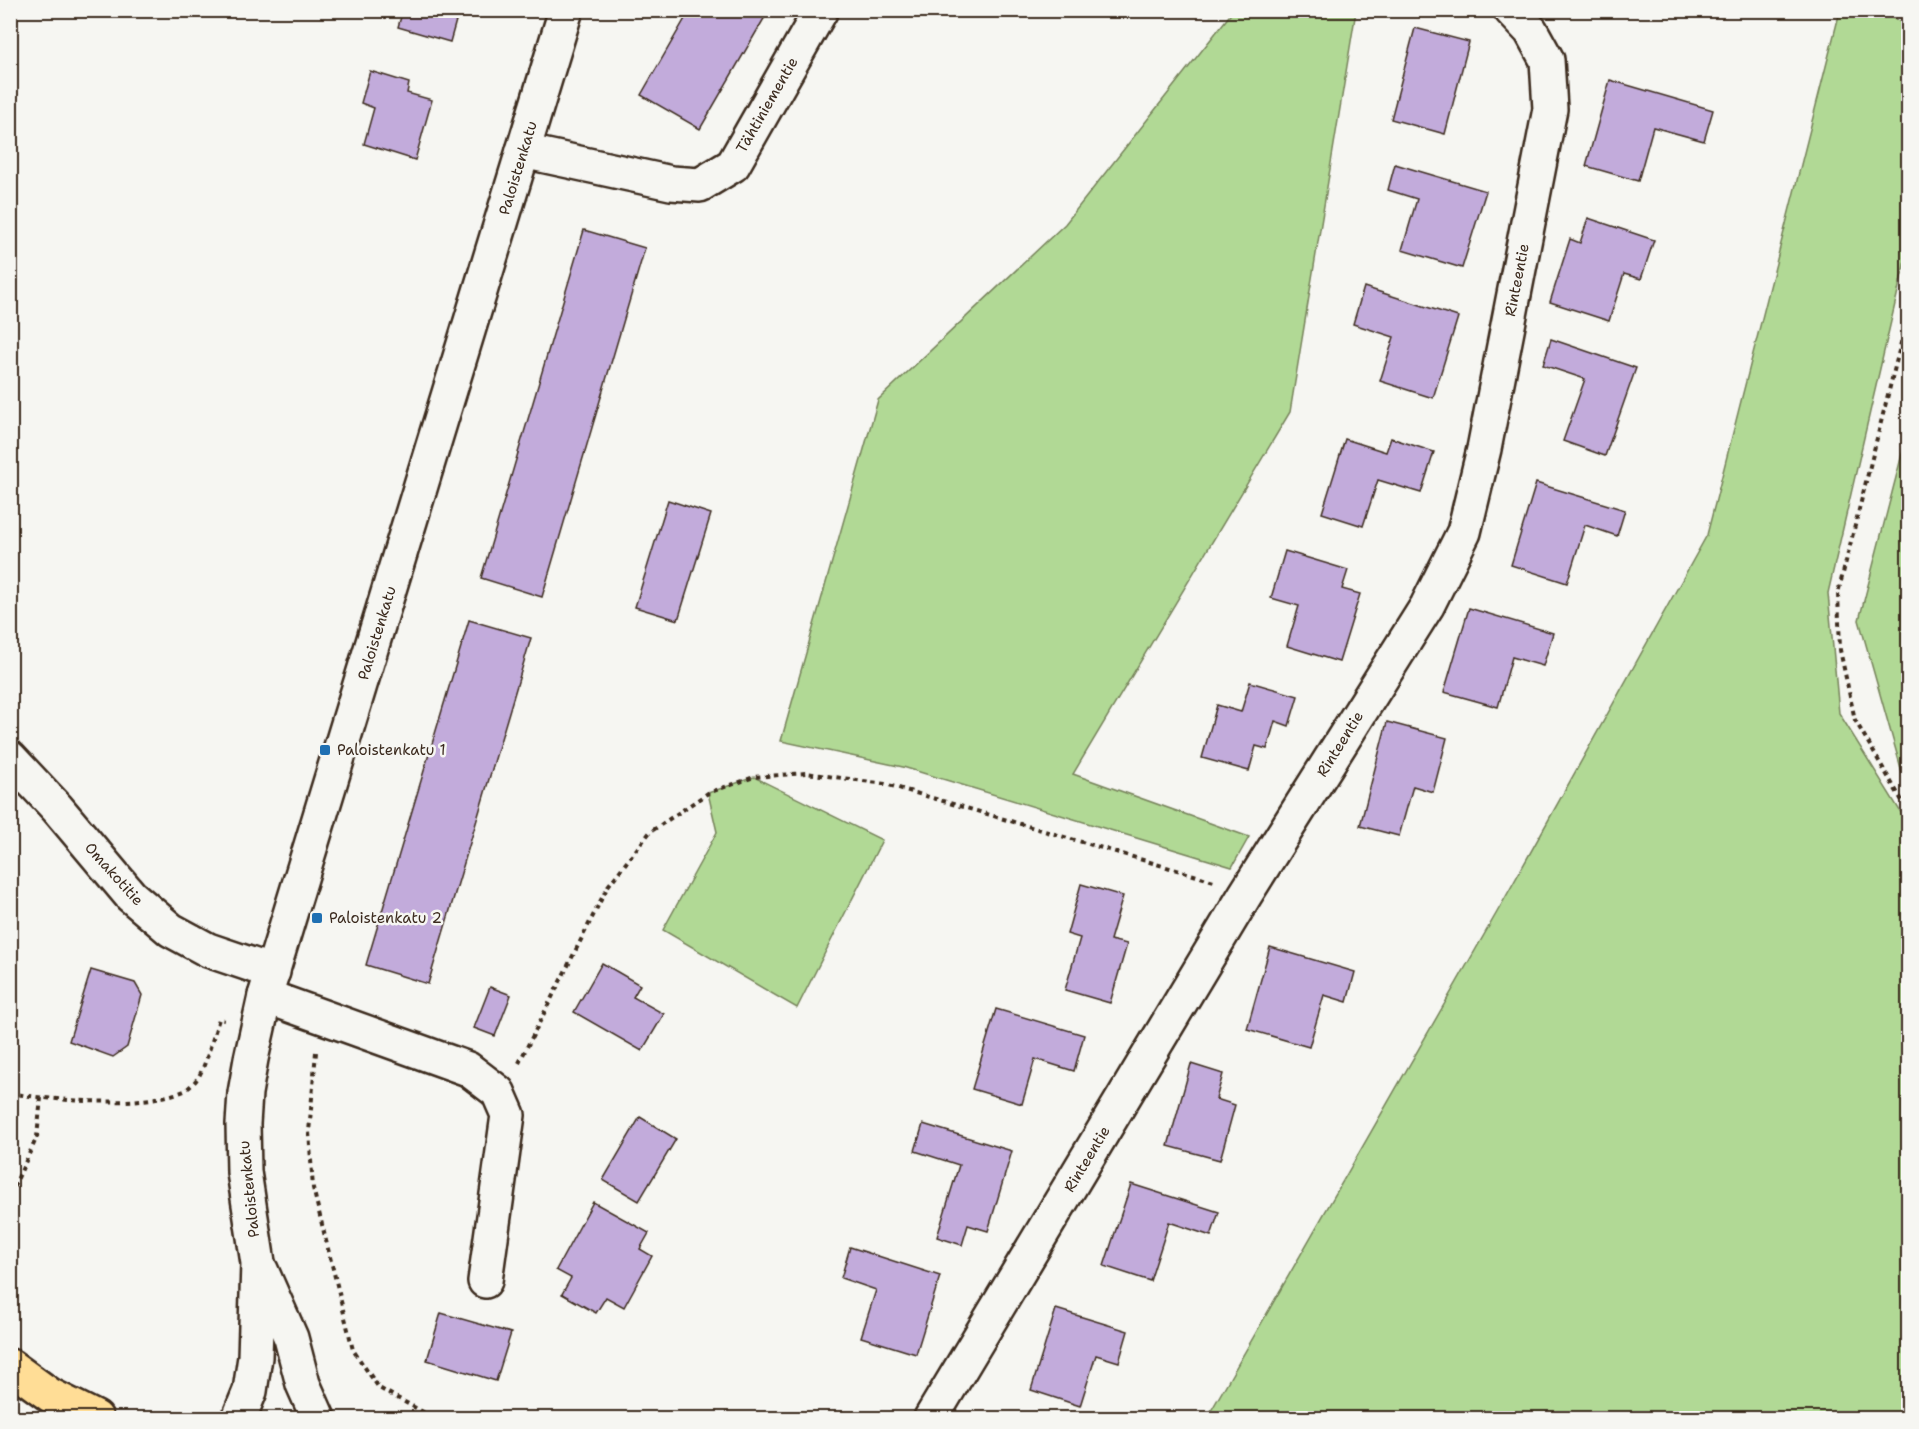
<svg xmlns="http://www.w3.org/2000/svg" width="1919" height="1429" font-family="'Shantell Sans',sans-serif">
<rect width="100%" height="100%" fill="#f6f6f2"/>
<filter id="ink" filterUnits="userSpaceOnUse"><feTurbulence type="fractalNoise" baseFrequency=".0167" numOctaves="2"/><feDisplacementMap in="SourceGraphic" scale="12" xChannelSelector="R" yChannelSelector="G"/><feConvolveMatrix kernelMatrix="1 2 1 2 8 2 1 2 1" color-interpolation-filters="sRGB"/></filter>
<g filter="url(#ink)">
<g fill="#b1d995" stroke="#76825a" stroke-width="1.5">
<path d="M 1233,11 L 1356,11 L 1290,412 L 1073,774 L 1249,837 L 1232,867 L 903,767 L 781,741 L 878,400 L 1065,224 Z"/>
<path d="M 1840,11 L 1881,11 L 1908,26 L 1908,248 L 1828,593 L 1839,713 L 1902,814 L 1908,840 L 1908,1418 L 1207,1418 L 1504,900 L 1707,535 Z"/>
<path d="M 1908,431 L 1908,537 L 1906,544 L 1908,559 L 1908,793 L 1859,620 Z"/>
<path d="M 754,777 L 882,840 L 797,1008 L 663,930 L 717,832 L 708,793 Z"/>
</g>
<g fill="#c2abdb" stroke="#3b2a1e" stroke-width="1.5">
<path d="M 403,10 L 459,10 L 450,42 L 398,27 Z"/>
<path d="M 690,10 L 769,10 L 700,129 L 641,95 Z"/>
<path d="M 1415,28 L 1469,42 L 1445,134 L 1391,119 Z"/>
<path d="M 370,71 L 409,83 L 407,93 L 432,100 L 415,160 L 364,144 L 374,108 L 361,103 Z"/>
<path d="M 1610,80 L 1713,110 L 1704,141 L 1653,127 L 1638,181 L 1586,166 Z"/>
<path d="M 1395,164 L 1486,191 L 1462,268 L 1402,250 L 1417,199 L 1388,190 Z"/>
<path d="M 1588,218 L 1654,240 L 1641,279 L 1624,274 L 1609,321 L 1550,302 L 1570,239 L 1580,243 Z"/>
<path d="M 584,230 L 645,248 L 542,597 L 481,578 Z"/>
<path d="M 1364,287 L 1458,317 L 1433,398 L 1380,381 L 1394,337 L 1353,324 Z"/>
<path d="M 1551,339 L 1636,368 L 1605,456 L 1563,441 L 1585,379 L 1543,365 Z"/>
<path d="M 1391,438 L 1434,452 L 1421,493 L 1378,480 L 1363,526 L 1322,513 L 1345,439 L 1386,452 Z"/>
<path d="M 1536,483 L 1625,510 L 1617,536 L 1585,525 L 1567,583 L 1511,565 Z"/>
<path d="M 668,500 L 711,514 L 678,620 L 635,607 Z"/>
<path d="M 1285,551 L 1348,570 L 1342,589 L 1360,594 L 1339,662 L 1287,646 L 1299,606 L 1271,598 Z"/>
<path d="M 1469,608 L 1553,633 L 1543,666 L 1512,657 L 1498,707 L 1444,692 Z"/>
<path d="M 469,620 L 531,638 L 428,984 L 366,965 Z"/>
<path d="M 1250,682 L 1298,696 L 1289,726 L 1275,721 L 1267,749 L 1256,746 L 1249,771 L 1202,758 L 1217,705 L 1241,712 Z"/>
<path d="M 1387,722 L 1447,738 L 1433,792 L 1413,786 L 1399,836 L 1360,826 Z"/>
<path d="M 1081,884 L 1123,896 L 1110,940 L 1127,944 L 1110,1003 L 1065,990 L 1080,938 L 1067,934 Z"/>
<path d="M 1270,947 L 1355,972 L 1347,1002 L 1324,995 L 1309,1047 L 1247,1029 Z"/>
<path d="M 602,963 L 640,985 L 633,997 L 664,1014 L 642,1051 L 574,1012 Z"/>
<path d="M 91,970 L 135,983 L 142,995 L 127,1047 L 113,1057 L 69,1041 Z"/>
<path d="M 490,987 L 511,995 L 495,1036 L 474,1028 Z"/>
<path d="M 996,1009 L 1084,1035 L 1074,1071 L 1035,1059 L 1022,1104 L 972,1089 Z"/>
<path d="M 1191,1064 L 1223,1074 L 1216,1099 L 1235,1105 L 1220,1160 L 1168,1146 Z"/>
<path d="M 640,1117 L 676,1139 L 639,1201 L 603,1180 Z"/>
<path d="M 923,1124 L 1012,1151 L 988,1231 L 968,1225 L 962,1245 L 937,1237 L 959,1165 L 915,1151 Z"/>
<path d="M 1131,1184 L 1219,1212 L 1211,1236 L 1169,1222 L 1150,1281 L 1104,1266 Z"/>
<path d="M 593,1202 L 649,1233 L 640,1249 L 652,1256 L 624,1307 L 606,1297 L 596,1313 L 562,1294 L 571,1278 L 556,1270 Z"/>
<path d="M 850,1247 L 940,1276 L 916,1354 L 861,1337 L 876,1290 L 841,1278 Z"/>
<path d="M 1056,1309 L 1128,1331 L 1119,1362 L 1096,1355 L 1080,1406 L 1031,1390 Z"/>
<path d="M 441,1313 L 511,1333 L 496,1381 L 427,1360 Z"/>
</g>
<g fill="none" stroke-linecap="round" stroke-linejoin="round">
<g stroke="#3b2a1e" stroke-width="38">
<g id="minor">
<path d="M 523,151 L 671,183 L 700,185 L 733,165 L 821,10"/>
<path d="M 10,758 L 57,808 L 131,896 L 171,930 L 208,950 L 273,972"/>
<path d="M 265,996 L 468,1069 L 498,1092 L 508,1115 L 485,1281"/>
<path d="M 261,1270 L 291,1338 L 303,1384 L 318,1418"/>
<path d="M 239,1418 L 250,1391 L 255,1357 L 258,1263 L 244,1172 L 243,1124 L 245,1093 L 251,1059 L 265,996 L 566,10"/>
<path d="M 931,1418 L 1245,895 L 1427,606 L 1464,532 L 1484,449 L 1550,109 L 1547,60 L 1531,31 L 1511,10"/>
</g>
</g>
<g stroke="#3b2a1e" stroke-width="38">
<path id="major" d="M 10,1366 L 50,1395 L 96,1418"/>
</g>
<g stroke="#3b2a1e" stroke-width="4" stroke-dasharray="4.5 4.5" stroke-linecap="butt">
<path d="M 1908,315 L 1838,593 L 1840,650 L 1855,720 L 1908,811"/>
<path d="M 316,1052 L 309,1132 L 313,1188 L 353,1350 L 379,1388 L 434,1418"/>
<path d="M 519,1063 L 608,886 L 650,832 L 708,793 L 754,777 L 806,773 L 885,784 L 1214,881"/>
<path d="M 10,1093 C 56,1101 141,1108 184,1091 C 188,1089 194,1083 197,1079 C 205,1069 214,1033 219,1019 L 224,1020"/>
<path d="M 10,1195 L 37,1137 L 41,1098"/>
</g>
<use href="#minor" stroke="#f6f6f2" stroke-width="33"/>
<use href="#major" stroke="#ffdd96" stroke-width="33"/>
</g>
</g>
<g fill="#1f6fb2" stroke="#f6f6f2" stroke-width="2">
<rect x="319" y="744" width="12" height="12" rx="3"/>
<rect x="311" y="912" width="12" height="12" rx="3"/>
</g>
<g text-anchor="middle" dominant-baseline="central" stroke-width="5" stroke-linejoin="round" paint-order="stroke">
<g font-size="15" fill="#3b2a1e" stroke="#f6f6f2">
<text transform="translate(767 105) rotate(-60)">Tähtiniementie</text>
<text transform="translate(518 168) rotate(-73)">Paloistenkatu</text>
<text transform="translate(1517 280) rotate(-79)">Rinteentie</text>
<text transform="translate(377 633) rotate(-73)">Paloistenkatu</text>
<text transform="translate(1340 744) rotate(-58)">Rinteentie</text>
<text transform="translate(114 874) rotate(48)">Omakotitie</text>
<text transform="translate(1087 1159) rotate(-59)">Rinteentie</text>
<text transform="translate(249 1189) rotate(-96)">Paloistenkatu</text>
</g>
<g font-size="15" fill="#3b2a1e" stroke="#f6f6f2" text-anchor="start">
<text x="337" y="750">Paloistenkatu 1</text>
<text x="329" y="918">Paloistenkatu 2</text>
</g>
</g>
<rect width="1919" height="1429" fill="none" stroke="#f6f6f2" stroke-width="36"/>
<rect x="18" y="18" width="1883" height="1393" fill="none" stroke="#3b2a1e" stroke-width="2" filter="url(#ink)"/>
</svg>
